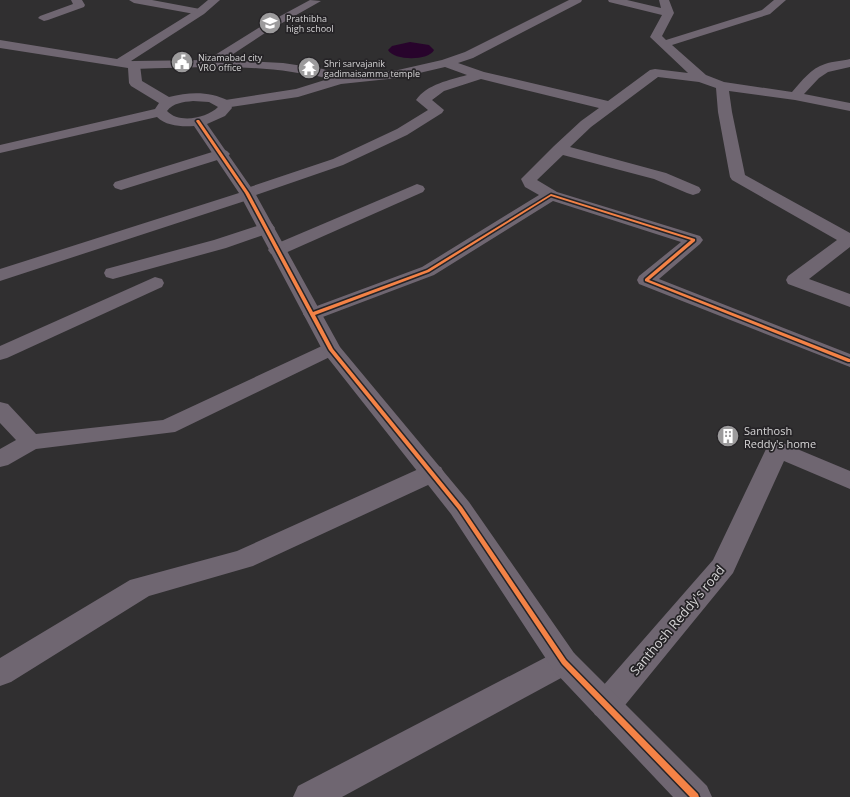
<svg xmlns="http://www.w3.org/2000/svg" width="850" height="797" font-family="'Open Sans',sans-serif">
<rect width="100%" height="100%" fill="#302f30"/>
<path fill="#28042c" d="M 410,42 L 429,45 L 434,50 C 429,61 394,61 388,50 L 392,46 Z"/>
<g fill="none" stroke-linecap="round" stroke-linejoin="round">
<g fill="#6f6671" fill-rule="evenodd">
<path d="M 71,0 L 82,0 L 85,5 L 84,7 L 48,20 L 44,21 L 38,18 L 40,16 L 73,4 Z"/>
<path d="M 129,0 L 152,0 L 200,9 L 206,12 L 200,15 L 134,3 Z"/>
<path d="M 310,0 L 321,1 L 268,31 L 224,60 L 283,63 L 323,69 L 341,76 L 398,70 L 442,60 L 465,52 L 569,0 L 582,0 L 581,2 L 473,58 L 458,63 L 484,72 L 608,101 L 650,70 L 655,69 L 688,73 L 650,37 L 662,15 L 609,2 L 608,0 L 627,0 L 661,8 L 659,0 L 669,0 L 674,13 L 662,36 L 666,40 L 762,10 L 774,0 L 786,0 L 770,14 L 672,45 L 706,75 L 724,82 L 792,92 C 802,81 811,68 825,64 C 833,61 842,61 850,59 L 850,67 L 828,72 L 819,78 L 804,94 L 850,103 L 850,111 L 795,100 L 729,91 L 732,112 L 745,175 L 850,233 L 850,247 L 809,279 L 850,294 L 850,307 L 788,284 L 786,280 L 788,276 L 837,240 L 732,180 L 730,177 L 718,112 L 716,88 L 699,82 L 658,77 L 591,127 L 570,147 L 666,173 L 699,187 L 701,190 L 699,193 L 693,195 L 687,193 L 654,179 L 563,155 L 537,180 L 557,192 L 700,236 L 703,240 L 700,244 L 659,279 L 850,354 L 850,367 L 639,284 L 637,280 L 639,276 L 681,242 L 553,201 L 434,275 L 320,318 L 313,320 L 306,318 L 303,314 L 306,310 L 422,267 L 539,195 L 525,187 L 521,179 L 554,146 L 581,121 L 599,108 L 481,79 L 444,91 L 432,100 L 444,110 L 442,113 L 407,135 L 343,165 L 256,195 L 254,198 L 0,281 L 0,269 L 239,193 L 241,190 L 333,159 L 397,129 L 428,110 L 416,100 C 427,84 450,80 467,75 L 445,67 L 398,78 L 341,84 L 298,97 L 224,108 L 219,107 L 217,104 L 219,101 L 296,89 L 328,79 C 317,75 304,74 292,72 C 240,64 187,68 134,69 L 130,68 L 128,65 L 130,62 L 134,61 L 207,60 L 260,27 Z"/>
<path d="M 222,149 L 227,151 L 230,154 L 227,157 L 121,190 L 115,188 L 113,185 L 115,182 Z"/>
<path d="M 417,184 L 423,186 L 425,189 L 423,192 L 283,254 L 277,255 L 271,254 L 268,250 L 271,246 Z"/>
<path d="M 266,223 L 272,224 L 275,228 L 272,232 L 226,248 L 113,279 L 106,277 L 104,273 L 106,269 L 214,240 Z"/>
<path d="M 155,277 L 162,279 L 164,283 L 162,287 L 7,358 L 0,360 L 0,346 Z"/>
<path d="M 331,343 L 338,345 L 341,349 L 338,353 L 175,432 L 36,449 L 8,465 L 0,467 L 0,449 L 16,440 L 0,423 L 0,402 L 8,404 L 36,434 L 163,420 L 324,345 Z"/>
<path d="M 778,441 L 850,471 L 850,489 L 784,461 L 733,573 L 617,715 L 606,718 L 595,715 L 591,705 L 595,695 L 713,560 L 766,449 L 770,443 Z"/>
<path d="M 432,465 L 441,467 L 444,473 L 441,479 L 253,566 L 149,596 L 11,682 L 0,686 L 0,658 L 130,580 L 237,551 L 423,467 Z"/>
<path d="M 564,650 L 574,653 L 579,662 L 574,671 L 342,797 L 293,797 L 298,786 L 554,653 Z"/>
</g>
<path fill="#6f6671" fill-rule="evenodd" d="M 208,0 L 220,0 L 204,14 L 131,61 L 138,62 L 140,65 L 142,81 L 169,97 C 190,92 209,91 229,101 L 232,108 L 225,116 L 207,124 L 255,193 L 340,347 L 469,502 L 574,653 L 707,786 L 712,797 L 673,797 L 554,671 L 451,514 L 324,353 L 239,193 L 194,126 C 182,127 166,126 157,117 L 0,153 L 0,145 L 155,109 L 159,103 L 131,86 L 129,83 L 128,68 L 0,48 L 0,40 L 117,59 L 196,10 ZM 193,101 L 209,102 L 218,107 C 207,118 179,124 167,111 C 173,103 183,102 193,101 Z"/>
<g stroke="#262427" stroke-width="3">
<path id="cycleway" d="M 197,120 L 199,120 L 249,193 L 313,312 L 427,270 L 551,194 L 695,239 L 695,241 L 649,280 L 850,359 L 850,362 L 848,362 L 645,281 L 645,279 L 691,240 L 551,196 L 429,272 L 315,315 L 333,349 L 462,507 L 566,660 L 698,794 L 699,797 L 690,797 L 562,664 L 458,509 L 329,350 L 245,193 L 196,121 Z"/>
</g>
<use href="#cycleway" fill="#f48246" fill-rule="evenodd"/>
</g>
<defs>
<g id="school-disc" transform="scale(1.15)"><circle r="9.5" fill="#9c9b9c" stroke="#262427"/><path d="M0-5L7-2L0 1L-7-2ZM-4 1L0 2.5L4 1V4Q0 6-4 4Z" fill="#fff"/></g>
<g id="civic-disc" transform="scale(1.15)"><circle r="9.5" fill="#9c9b9c" stroke="#262427"/><path d="M-.6-6.5H3V-4.5H.6V-3L4-1V1h2V6H-6V1h2V-1L-.6-3ZM-1.2 2.5V6h2.4V2.5Z" fill="#fff"/></g>
<g id="temple-disc" transform="scale(1.15)"><circle r="9.5" fill="#9c9b9c" stroke="#262427"/><path d="M0-6L5-2H3V0L6.5 2.5H4V6H1.5V3h-3V6H-4V2.5H-6.5L-3 0V-2H-5Z" fill="#fff"/></g>
<g id="building-disc" transform="scale(1.15)"><circle r="9.5" fill="#9c9b9c" stroke="#262427"/><path d="M-4-6H4V6H1V3H-1V6H-4ZM-2.5-4.3h1.7v1.8h-1.7ZM.8-4.3h1.7v1.8H.8ZM-2.5-1h1.7V.8h-1.7ZM.8-1h1.7V.8H.8Z" fill="#fff"/></g>
</defs>
<g fill-rule="evenodd">
<use href="#school-disc" x="270" y="23"/>
<use href="#civic-disc" x="182" y="62"/>
<use href="#temple-disc" x="309" y="68"/>
<use href="#building-disc" x="728" y="436"/>
</g>
<g text-anchor="middle" dominant-baseline="central" stroke-width="3.5" stroke-linejoin="round" paint-order="stroke">
<g font-size="9" fill="#d6d5d6" stroke="#262427" text-anchor="start">
<text x="286" y="18">Prathibha<tspan x="286" dy="10">high school</tspan></text>
<text x="198" y="57">Nizamabad city<tspan x="198" dy="10">VRO office</tspan></text>
<text x="324" y="63">Shri sarvajanik<tspan x="324" dy="10">gadimaisamma temple</tspan></text>
</g>
<g font-size="11" fill="#d6d5d6" stroke="#262427" text-anchor="start">
<text x="744" y="430">Santhosh<tspan x="744" dy="13">Reddy's home</tspan></text>
</g>
<g font-size="13" fill="#d6d5d6" stroke="#262427">
<text transform="translate(677 620) rotate(-50)">Santhosh Reddy's road</text>
</g>
</g>
</svg>
